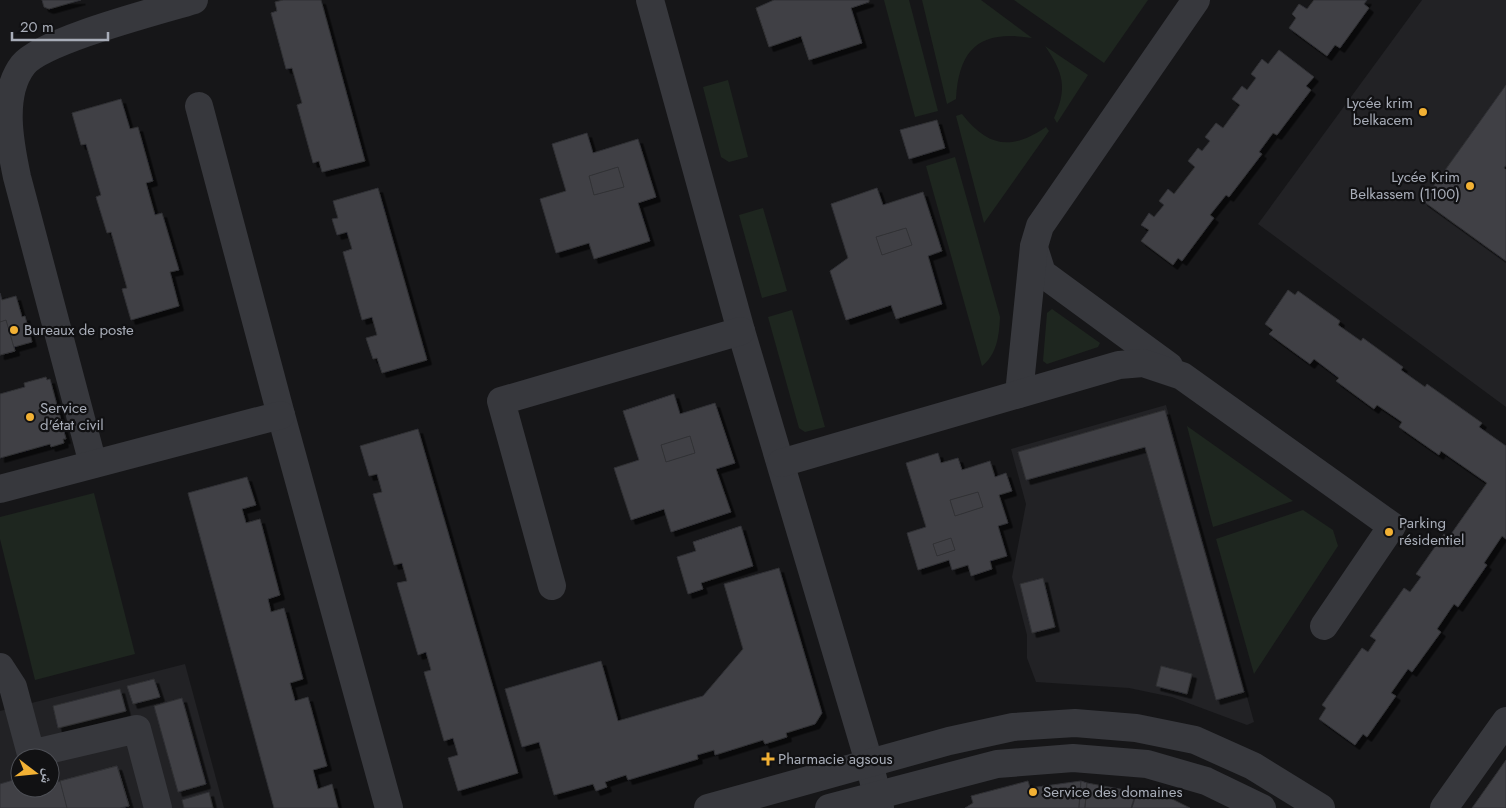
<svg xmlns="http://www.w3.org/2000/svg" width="1506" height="808" font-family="Jost,'Noto Naskh Arabic',sans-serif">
<defs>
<filter id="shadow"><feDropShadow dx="4.5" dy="4.5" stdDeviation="0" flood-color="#0009"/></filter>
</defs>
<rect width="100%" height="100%" fill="#161618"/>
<g fill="#222225" fill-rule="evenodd">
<path d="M 1422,0 L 1506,0 L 1506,407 L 1258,224 Z"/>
<path d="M 1166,405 L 1254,722 L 1247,725 L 1172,697 L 1129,688 L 1036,682 L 1027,658 L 1027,635 L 1012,577 L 1026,504 L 1011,449 Z"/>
<path d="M 185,664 L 224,808 L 0,808 L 0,711 ZM 20,758 L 50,758 L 50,788 L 20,788 Z"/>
</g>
<g fill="#1e261f">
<path d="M 884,0 L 909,0 L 938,111 L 915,117 Z"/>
<path d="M 922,0 L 981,0 L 1032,38 C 981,30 959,47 956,99 L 947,104 Z"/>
<path d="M 1014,0 L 1148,0 L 1104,63 Z"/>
<path d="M 1045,46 L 1088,75 L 1057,123 L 1054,118 C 1068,88 1063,72 1045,46 Z"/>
<path d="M 728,80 L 748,157 L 729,162 L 721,157 L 703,87 Z"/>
<path d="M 962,114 C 988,147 1011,151 1046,127 L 1049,131 L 984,223 L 956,116 Z"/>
<path d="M 955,157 L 1000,317 C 999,336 997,354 982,366 L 926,166 Z"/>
<path d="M 763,208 L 787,291 L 762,298 L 739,215 Z"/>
<path d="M 1052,309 L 1100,343 L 1098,347 L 1047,364 L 1043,361 L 1047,313 Z"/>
<path d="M 792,310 L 825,427 L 805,432 L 799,428 L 768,317 Z"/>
<path d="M 1187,426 L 1293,501 L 1213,527 Z"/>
<path d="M 94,493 L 135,654 L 35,680 L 0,539 L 0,517 Z"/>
<path d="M 1303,510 L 1333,530 L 1338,546 L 1254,674 L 1216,539 Z"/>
</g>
<g fill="#404145" stroke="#303034" filter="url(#shadow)">
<path d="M 42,0 L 81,0 L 49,9 L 44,7 Z"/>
<path d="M 283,0 L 321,0 L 365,161 L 322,172 L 319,161 L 313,163 L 297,105 L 302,103 L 292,68 L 286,69 L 271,13 L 277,11 L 275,2 Z"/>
<path d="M 774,0 L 869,0 L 869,2 L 851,8 L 862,43 L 809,60 L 801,36 L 769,47 L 756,8 Z"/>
<path d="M 1314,0 L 1367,0 L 1364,4 L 1369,8 L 1340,48 L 1335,45 L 1327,56 L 1289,28 L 1296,18 L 1292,14 L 1299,4 L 1307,9 Z"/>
<path d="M 1279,50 L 1314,77 L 1306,86 L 1311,90 L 1277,135 L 1273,133 L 1259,152 L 1262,154 L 1229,197 L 1226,195 L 1210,215 L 1214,218 L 1182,261 L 1178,258 L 1173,265 L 1141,241 L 1149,230 L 1141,225 L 1149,213 L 1154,217 L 1164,205 L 1159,201 L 1168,189 L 1174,194 L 1195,167 L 1188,161 L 1198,148 L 1202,151 L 1210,141 L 1205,137 L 1216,123 L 1223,128 L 1240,105 L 1232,99 L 1242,86 L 1247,90 L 1256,78 L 1251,74 L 1262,59 L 1268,64 Z"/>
<path d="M 1506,85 L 1506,165 L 1504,168 L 1506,170 L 1506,261 L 1423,201 Z"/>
<path d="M 121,99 L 130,129 L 138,127 L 153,181 L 146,183 L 155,215 L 162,213 L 179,270 L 170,272 L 179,306 L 131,320 L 122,289 L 127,288 L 111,232 L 107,233 L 96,197 L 101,195 L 86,144 L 81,145 L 72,113 Z"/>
<path d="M 937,120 L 945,148 L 909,159 L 900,130 Z"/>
<path d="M 587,133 L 593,153 L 638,139 L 656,197 L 638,203 L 650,241 L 594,259 L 589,243 L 556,253 L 540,199 L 566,191 L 552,144 Z"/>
<path d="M 618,167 L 624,187 L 594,195 L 589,176 Z"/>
<path d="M 378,188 L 427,360 L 382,373 L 377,358 L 373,359 L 366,338 L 377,335 L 372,317 L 362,320 L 343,252 L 352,249 L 347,232 L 337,235 L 332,219 L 338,218 L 333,201 Z"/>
<path d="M 877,188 L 883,205 L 923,192 L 942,251 L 928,256 L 942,304 L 896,319 L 891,305 L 846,320 L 830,271 L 848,258 L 831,204 Z"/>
<path d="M 906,228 L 912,245 L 882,255 L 876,237 Z"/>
<path d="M 1288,290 L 1295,295 L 1298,291 L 1340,321 L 1338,325 L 1361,341 L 1363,338 L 1403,367 L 1401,370 L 1425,387 L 1427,384 L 1482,423 L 1479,427 L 1506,446 L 1506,539 L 1502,536 L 1484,563 L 1487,565 L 1458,607 L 1454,604 L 1437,629 L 1441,632 L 1412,672 L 1408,669 L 1391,693 L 1396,696 L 1367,737 L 1363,734 L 1355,745 L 1319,719 L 1326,708 L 1322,705 L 1362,648 L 1368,652 L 1376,640 L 1370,636 L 1404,588 L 1410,592 L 1421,577 L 1416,574 L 1444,534 L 1449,537 L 1487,483 L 1441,451 L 1439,455 L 1399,427 L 1402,422 L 1377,405 L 1374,409 L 1336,381 L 1339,378 L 1314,359 L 1310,364 L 1269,334 L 1273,330 L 1265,324 Z"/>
<path d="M 0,293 L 2,300 L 16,296 L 22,317 L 25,316 L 32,342 L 14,347 L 15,351 L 0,355 Z"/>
<path d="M 6,320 L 15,351 L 0,355 L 0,322 Z"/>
<path d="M 46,377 L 47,380 L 50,379 L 66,439 L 63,439 L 64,443 L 51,447 L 50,444 L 0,458 L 0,394 L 25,387 L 24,383 Z"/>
<path d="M 674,394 L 680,414 L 715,403 L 735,463 L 716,469 L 731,512 L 671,532 L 664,509 L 631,520 L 614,468 L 639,460 L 623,411 Z"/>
<path d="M 1165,410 L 1244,692 L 1216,700 L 1145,447 L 1026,480 L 1018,452 Z"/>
<path d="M 418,429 L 518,773 L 458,791 L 448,758 L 458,755 L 453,738 L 444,741 L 424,672 L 431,670 L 426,652 L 418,655 L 397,583 L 407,581 L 402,563 L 394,565 L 373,494 L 382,492 L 377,474 L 369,476 L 360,446 Z"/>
<path d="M 690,436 L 695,453 L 666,462 L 661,445 Z"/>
<path d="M 938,453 L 941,463 L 958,458 L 962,470 L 990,461 L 995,477 L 1006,473 L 1012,491 L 999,495 L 1008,523 L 998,526 L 1007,556 L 990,561 L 992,569 L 971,576 L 968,565 L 952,570 L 949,560 L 918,570 L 907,533 L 926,527 L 906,463 Z"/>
<path d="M 247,477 L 256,505 L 242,509 L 246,523 L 260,519 L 280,595 L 268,599 L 271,612 L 284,608 L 303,679 L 290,683 L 295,701 L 308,697 L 327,766 L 313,770 L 318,789 L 332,784 L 338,808 L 274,808 L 188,493 Z"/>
<path d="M 978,492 L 983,507 L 955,516 L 950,500 Z"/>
<path d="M 741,526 L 753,566 L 701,583 L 703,589 L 688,594 L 677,557 L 696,551 L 693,542 Z"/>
<path d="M 951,538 L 955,550 L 937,556 L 933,544 Z"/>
<path d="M 779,568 L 822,713 L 815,724 L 786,733 L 787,737 L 765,744 L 763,740 L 715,755 L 714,750 L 697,755 L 698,759 L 628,780 L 626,775 L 605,782 L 607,787 L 596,791 L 593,784 L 554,795 L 539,742 L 522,747 L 505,689 L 601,661 L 618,721 L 703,696 L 743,649 L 724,584 Z"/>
<path d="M 1043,578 L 1055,627 L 1032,633 L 1020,584 Z"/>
<path d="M 1161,666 L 1192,674 L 1187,694 L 1156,686 Z"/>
<path d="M 154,679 L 160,697 L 133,704 L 127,686 Z"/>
<path d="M 120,689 L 126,711 L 58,728 L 53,706 Z"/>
<path d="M 182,698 L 206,784 L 178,792 L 154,706 Z"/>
<path d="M 1506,760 L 1506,808 L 1472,808 Z"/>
<path d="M 117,766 L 129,806 L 120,808 L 0,808 L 0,798 L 37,788 L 50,788 L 50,784 Z"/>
<path d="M 117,766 L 129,806 L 120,808 L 0,808 L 0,784 L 20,778 L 20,788 L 50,788 L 50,784 Z"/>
<path d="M 117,766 L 129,806 L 120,808 L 67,808 L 60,781 Z"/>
<path d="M 1028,781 L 1030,788 L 1081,781 L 1079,808 L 965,808 L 973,803 L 971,796 Z"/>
<path d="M 1081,781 L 1087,783 L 1085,808 L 1079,808 Z"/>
<path d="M 1087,783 L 1136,792 L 1131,808 L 1085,808 Z"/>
<path d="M 209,792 L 213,808 L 184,808 L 182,800 Z"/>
<path d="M 1135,798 L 1172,799 L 1190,808 L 1132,808 Z"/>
</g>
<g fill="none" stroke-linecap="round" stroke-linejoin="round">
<g stroke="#37383d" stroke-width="28">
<path d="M 650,0 L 741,331 L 869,762 L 880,808"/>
<path d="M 199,106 L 281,415 L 389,808"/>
<path d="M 1034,248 L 1042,273 L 1169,366"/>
<path d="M 1019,394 L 1034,246 L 1040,226 L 1196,0"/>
<path d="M 781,463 L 1119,365 L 1143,363 L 1182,376 L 1392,526 L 1324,626"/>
<path d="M 93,464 L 17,177 C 10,144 0,95 23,65 C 43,40 158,11 194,0"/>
<path d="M 0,489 L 281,415"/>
<path d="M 552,586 L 501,401 L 741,331"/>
<path d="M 0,667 L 13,687 L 31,754 L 137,729 L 158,808"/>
<path d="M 708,808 L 949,741 L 1013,727 L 1075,723 L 1136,728 L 1195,740 L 1253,766 L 1321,808"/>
<path d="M 829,808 L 997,764 L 1073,758 L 1147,764 L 1206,781 L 1262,808"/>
<path d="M 1444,808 L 1506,721"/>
</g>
</g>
<g fill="#f2b134" stroke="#111113" stroke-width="2">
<circle cx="1423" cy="112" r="5"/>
<circle cx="1470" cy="186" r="5"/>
<circle cx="14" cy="330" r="5"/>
<circle cx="30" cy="417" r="5"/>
<circle cx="1389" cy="532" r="5"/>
<path d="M765.5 751.5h5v5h5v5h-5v5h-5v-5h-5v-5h5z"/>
<circle cx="1033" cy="792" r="5"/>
</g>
<g text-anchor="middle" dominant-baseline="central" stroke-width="4.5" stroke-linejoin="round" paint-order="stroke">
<g font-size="15" fill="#a8adb8" stroke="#111113" text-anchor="start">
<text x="1413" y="103" text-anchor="end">Lycée krim<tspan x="1413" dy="17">belkacem</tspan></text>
<text x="1460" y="177" text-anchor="end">Lycée Krim<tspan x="1460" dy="17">Belkassem (1100)</tspan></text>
<text x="24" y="330">Bureaux de poste</text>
<text x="40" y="408">Service<tspan x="40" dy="17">d'état civil</tspan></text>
<text x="1399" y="523">Parking<tspan x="1399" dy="17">résidentiel</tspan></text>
<text x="778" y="759">Pharmacie agsous</text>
<text x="1043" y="792">Service des domaines</text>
</g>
</g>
<g transform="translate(35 773) rotate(106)"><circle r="24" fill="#111113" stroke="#4d4f55"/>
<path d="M0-4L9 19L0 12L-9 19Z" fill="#f2b134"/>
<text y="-8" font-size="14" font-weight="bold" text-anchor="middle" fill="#a8adb8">ش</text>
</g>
<path d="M12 32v8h96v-8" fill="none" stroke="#a8adb8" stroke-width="2.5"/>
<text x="20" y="32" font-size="15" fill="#a8adb8" stroke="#111113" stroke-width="4" paint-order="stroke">20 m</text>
</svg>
